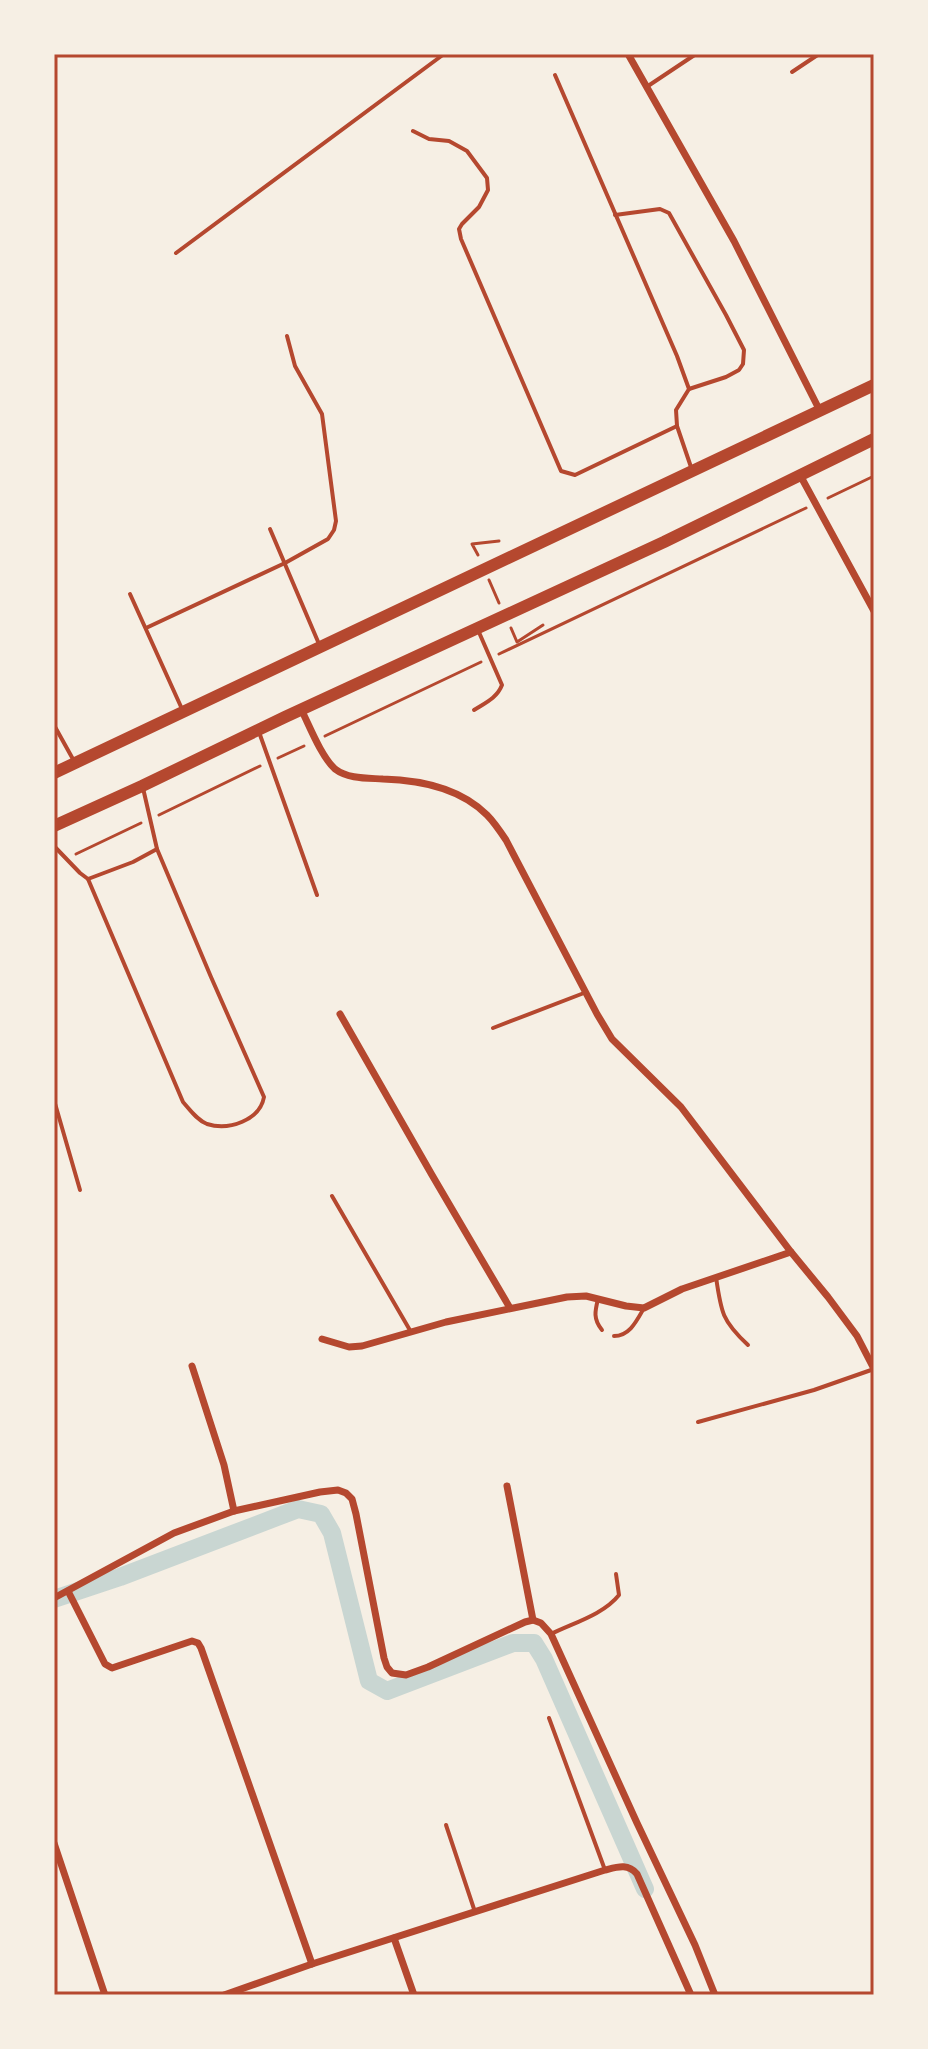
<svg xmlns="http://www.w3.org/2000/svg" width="928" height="2049" font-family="'IBM Plex Sans',sans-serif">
<rect width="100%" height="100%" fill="#f6efe4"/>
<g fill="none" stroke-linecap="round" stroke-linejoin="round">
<path stroke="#c9d6d2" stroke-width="18" d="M 54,1599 L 120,1577 L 298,1509 L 321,1514 L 332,1533 L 369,1681 L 387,1691 L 513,1643 L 534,1643 L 544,1659 L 645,1889"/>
<g stroke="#b5482f" stroke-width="3">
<path d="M 828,498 L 874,476"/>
<path d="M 478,555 L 472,544 L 499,541"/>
<path d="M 489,580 L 499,603"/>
<path d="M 511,628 L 517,642 L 543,625"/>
<path d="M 499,654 L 806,508"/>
<path d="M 325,736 L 481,662"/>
<path d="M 278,758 L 304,746"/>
<path d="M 159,815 L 260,766"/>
<path d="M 76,854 L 141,823"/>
</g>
<g stroke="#b5482f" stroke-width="4">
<path d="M 792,72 L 819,54"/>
<path d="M 555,75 L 677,356 L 689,389 L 676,410 L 677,426 L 692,470"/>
<path d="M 648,86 L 696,54"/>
<path d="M 413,131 L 429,139 L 449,141 L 467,151 L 487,178 L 488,190 L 479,207 L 462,224 L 459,229 L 461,239 L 561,471 L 575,475 L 677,426"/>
<path d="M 615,215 L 660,209 L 669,213 L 726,315 L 744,350 L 743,364 L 739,370 L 726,377 L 689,389"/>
<path d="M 176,253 L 444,54"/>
<path d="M 270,529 L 319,644"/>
<path d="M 130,594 L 182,709"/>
<path d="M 146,628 L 285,563 L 328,539 L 334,530 L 336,521 L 322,414 L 295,366 L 287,336"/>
<path d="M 474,710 C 485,703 497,698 502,685 L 478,630"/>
<path d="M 54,725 L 74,761"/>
<path d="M 259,732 L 317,895"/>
<path d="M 54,846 L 80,873 L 88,879 L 133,862 L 157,849 L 143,788"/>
<path d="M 88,879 L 183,1102 C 190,1110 197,1120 207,1124 C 229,1131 260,1120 264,1097 L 211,977 L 157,849"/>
<path d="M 493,1028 L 584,993"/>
<path d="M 54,1100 L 80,1190"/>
<path d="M 332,1196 L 411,1332"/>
<path d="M 716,1277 C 721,1312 722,1321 748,1345"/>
<path d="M 598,1299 C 595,1311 593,1319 602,1330"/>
<path d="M 614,1336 C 630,1336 637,1320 644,1308"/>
<path d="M 698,1422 L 814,1390 L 874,1369"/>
<path d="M 551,1634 C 573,1623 603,1615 619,1595 L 616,1574"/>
<path d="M 549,1718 L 605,1870"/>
<path d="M 446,1825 L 475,1912"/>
</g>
<g stroke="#b5482f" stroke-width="7">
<path d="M 628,54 L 734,241 L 820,411"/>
<path d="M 800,475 L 874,611"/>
<path d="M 301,709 C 310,727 321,756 335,769 C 348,779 367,778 383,779 C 420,780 460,788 487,815 C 494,822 500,831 506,840 L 597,1014 L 612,1039 L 681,1107 L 791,1252 L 828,1297 L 857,1336 L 874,1369"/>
<path d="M 340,1014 L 432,1175 L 510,1308"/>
<path d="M 322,1339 L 349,1347 L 362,1346 L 446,1322 L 567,1297 L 586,1296 L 626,1306 L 644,1308 L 682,1289 L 791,1252"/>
<path d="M 192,1366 L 224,1465 L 234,1511"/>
<path d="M 507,1486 L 533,1620"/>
<path d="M 68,1591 L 105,1664 L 112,1668 L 192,1641 L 198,1643 L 201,1648 L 312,1964"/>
<path d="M 54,1598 L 174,1533 L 234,1511 L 320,1492 L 338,1490 L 346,1493 L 352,1499 L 356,1514 L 384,1658 L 387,1667 L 392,1673 L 406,1675 L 428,1667 L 525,1622 L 533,1620 L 541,1623 L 551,1634 L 637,1823 L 695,1945 L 715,1995"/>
<path d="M 54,1843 L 105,1995"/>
<path d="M 394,1938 L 414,1995"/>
<path d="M 224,1995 L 312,1964 L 605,1870 C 617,1867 628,1863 637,1874 L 691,1995"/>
</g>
<g stroke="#b5482f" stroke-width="12">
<path d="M 54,773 L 874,385"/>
<path d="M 54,826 L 142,786 L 285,717 L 664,542 L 874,439"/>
</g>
</g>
<rect width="928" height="2049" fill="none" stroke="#f6efe4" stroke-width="112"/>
<rect x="56" y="56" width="816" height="1937" fill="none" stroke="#b5482f" stroke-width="3"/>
</svg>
